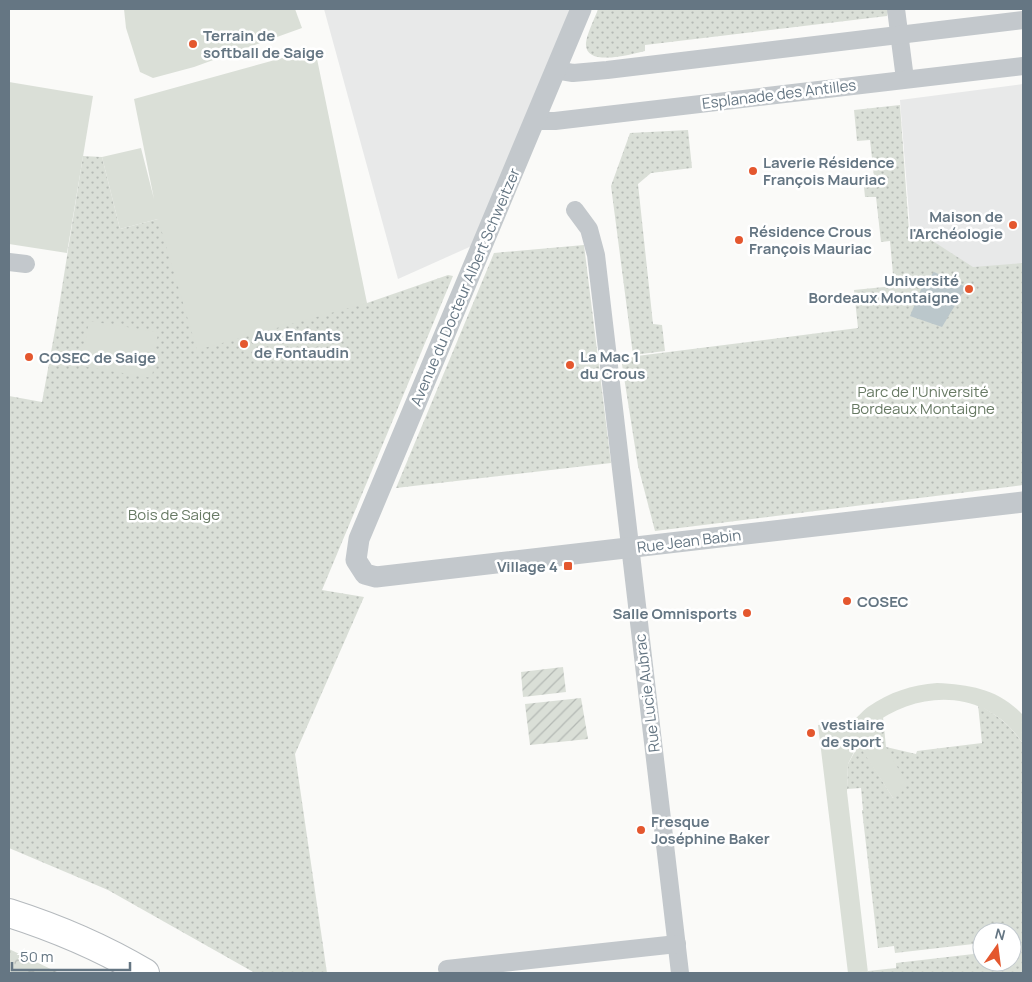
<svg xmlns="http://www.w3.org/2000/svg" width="1032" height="982" font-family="Manrope,sans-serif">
<defs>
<pattern id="grass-dots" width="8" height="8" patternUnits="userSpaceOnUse" patternTransform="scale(1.25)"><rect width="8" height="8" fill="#dadfd7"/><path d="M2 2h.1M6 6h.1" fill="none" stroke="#b4b9b4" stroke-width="1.8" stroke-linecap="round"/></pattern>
<pattern id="forest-crowns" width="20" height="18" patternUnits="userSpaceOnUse" patternTransform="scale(1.25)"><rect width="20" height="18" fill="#dadfd7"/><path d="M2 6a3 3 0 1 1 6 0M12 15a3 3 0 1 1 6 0" fill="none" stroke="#b4b9b4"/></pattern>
<pattern id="garden-furrows" width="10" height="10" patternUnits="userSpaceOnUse" patternTransform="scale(1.25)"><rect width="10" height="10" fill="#dadfd7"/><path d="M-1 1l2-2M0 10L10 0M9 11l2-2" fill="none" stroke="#b4b9b4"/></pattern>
</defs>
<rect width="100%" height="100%" fill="#fafaf8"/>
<g fill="#e8e9e9">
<path d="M 324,9 L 581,9 L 485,240 L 398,279 Z"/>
<path d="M 1023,84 L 1023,473 L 930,481 L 900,100 Z"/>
</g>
<g fill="url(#grass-dots)">
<path d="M 598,9 L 889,9 L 887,16 L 645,45 L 645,51 C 632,54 584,68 586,43 C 587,33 595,18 598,9 Z"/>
<path d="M 900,105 L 909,231 L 914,229 L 973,267 L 1023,263 L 1023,485 L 655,531 L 638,466 L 621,358 L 858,328 L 854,290 L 894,286 L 890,241 L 881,242 L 876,197 L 865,197 L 864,187 L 875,185 L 870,140 L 857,141 L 854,110 Z"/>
<path d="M 688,130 L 692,168 L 651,173 L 638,184 L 653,324 L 662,325 L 665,351 L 633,355 L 611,186 L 630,133 Z"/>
<path d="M 83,156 L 102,157 L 120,229 L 158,219 L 367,303 L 448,275 L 453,276 L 322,590 L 364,597 L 295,754 L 327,973 L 255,973 L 108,890 L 9,848 L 9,396 L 42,402 L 57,319 Z"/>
<path d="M 584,245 L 611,463 L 396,488 L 494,253 Z"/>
<path d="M 978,705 C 998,715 1011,726 1023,744 L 1023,973 L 868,973 L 868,971 L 896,968 L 896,963 L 982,953 L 982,962 L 1012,962 L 1012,932 L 982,932 L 982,943 L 895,953 L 894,946 L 878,948 L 862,810 L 863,810 L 861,788 L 847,789 L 848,764 L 859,744 L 893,798 L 899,787 L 871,726 L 883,717 L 886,747 L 916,754 L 917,751 L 982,743 Z"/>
</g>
<path fill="url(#forest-crowns)" d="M 9,949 L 59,973 L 9,973 Z"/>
<g fill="url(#garden-furrows)">
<path d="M 563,667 L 566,692 L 523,697 L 521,672 Z"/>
<path d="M 581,698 L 588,739 L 530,745 L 525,704 Z"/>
</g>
<g fill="#dadfd7">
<path d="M 124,9 L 295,9 L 302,28 L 194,67 L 153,78 L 140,72 L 126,28 Z"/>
<path d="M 315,49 L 367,303 L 197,350 L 158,219 L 120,229 L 102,157 L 141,148 L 154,199 L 134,99 Z"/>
<path d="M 9,82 L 93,96 L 67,253 L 9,244 Z"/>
<path d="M 89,321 L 158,332 L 152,378 L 81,366 Z"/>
<path d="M 937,683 C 972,685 998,689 1023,715 L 1023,744 C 988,689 920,688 871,726 L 907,782 L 899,787 L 902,792 L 893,798 L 858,744 L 848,764 L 847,792 L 868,973 L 848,973 L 818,725 C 828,724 840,724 850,721 C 856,720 862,711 868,707 C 890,692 911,685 937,683 Z"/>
</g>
<path fill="#bbc7cb" d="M 934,272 L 966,287 L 942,327 L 910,316 L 922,287 Z"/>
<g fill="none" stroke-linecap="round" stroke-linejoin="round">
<g stroke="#b4b9bd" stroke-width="30">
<path id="motorway" d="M 9,913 C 56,928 103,948 145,973"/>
</g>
<g stroke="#c3c8cc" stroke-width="18">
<path d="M 896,9 L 905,79"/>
<path d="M 555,70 L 573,73 L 607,70 L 1023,20"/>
<path d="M 534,121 L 555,121 L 1023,66"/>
<path d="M 575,210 L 589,229 L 596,255 L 680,973"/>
<path d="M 9,262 L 26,264"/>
<path d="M 447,969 L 677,944"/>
</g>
<path stroke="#c3c8cc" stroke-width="21" d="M 581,9 L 359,539 L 356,560 L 365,574 L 376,577 L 1023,502"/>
<use href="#motorway" stroke="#fff" stroke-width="28"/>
</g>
<g fill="#e4572e" stroke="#fff" stroke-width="2">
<circle cx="193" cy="44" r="5"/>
<circle cx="753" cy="171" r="5"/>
<circle cx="1013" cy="225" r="5"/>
<circle cx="739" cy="240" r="5"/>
<circle cx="969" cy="289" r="5"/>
<circle cx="244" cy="344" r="5"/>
<circle cx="29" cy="357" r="5"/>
<circle cx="570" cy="365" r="5"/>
<rect x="563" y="561" width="10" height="10" rx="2.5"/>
<circle cx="847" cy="601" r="5"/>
<circle cx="747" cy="613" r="5"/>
<circle cx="811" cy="733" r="5"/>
<circle cx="641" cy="830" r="5"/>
</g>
<g text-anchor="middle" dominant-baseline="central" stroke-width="5" stroke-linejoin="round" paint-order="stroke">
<g font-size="15" font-weight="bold" fill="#657683" stroke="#fff" text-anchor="start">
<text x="203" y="35">Terrain de<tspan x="203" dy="17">softball de Saige</tspan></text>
<text x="763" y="162">Laverie Résidence<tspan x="763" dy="17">François Mauriac</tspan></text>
<text x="1003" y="216" text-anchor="end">Maison de<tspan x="1003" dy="17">l'Archéologie</tspan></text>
<text x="749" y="231">Résidence Crous<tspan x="749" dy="17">François Mauriac</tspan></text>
<text x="959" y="280" text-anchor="end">Université<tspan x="959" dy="17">Bordeaux Montaigne</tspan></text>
<text x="254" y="335">Aux Enfants<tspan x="254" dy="17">de Fontaudin</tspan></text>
<text x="580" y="356">La Mac 1<tspan x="580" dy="17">du Crous</tspan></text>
<text x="39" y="357">COSEC de Saige</text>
<text x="558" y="566" text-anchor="end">Village 4</text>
<text x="857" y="601">COSEC</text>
<text x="737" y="613" text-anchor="end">Salle Omnisports</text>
<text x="821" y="724">vestiaire<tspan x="821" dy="17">de sport</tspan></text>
<text x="651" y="821">Fresque<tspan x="651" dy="17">Joséphine Baker</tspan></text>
</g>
<g font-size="15" fill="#657683" stroke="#fff">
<text transform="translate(779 94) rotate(-7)">Esplanade des Antilles</text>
<text transform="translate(465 287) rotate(-67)">Avenue du Docteur Albert Schweitzer</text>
<text transform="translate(689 541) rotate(-7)">Rue Jean Babin</text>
<text transform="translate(647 693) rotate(-97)">Rue Lucie Aubrac</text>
</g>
<g font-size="15" fill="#687a64" stroke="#fff">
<text x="923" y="391">Parc de l'Université<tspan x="923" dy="17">Bordeaux Montaigne</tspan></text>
<text x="174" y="514">Bois de Saige</text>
</g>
</g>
<rect width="1032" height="982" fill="none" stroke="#657683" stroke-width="20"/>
<g transform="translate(997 947) rotate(14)"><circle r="24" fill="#ffffff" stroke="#c1c8cd"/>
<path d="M0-4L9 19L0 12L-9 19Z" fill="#e4572e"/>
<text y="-8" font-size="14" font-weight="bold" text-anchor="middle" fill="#657683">N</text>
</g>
<path d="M12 962v8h118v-8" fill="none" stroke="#657683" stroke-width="2.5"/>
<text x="20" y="962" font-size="15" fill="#657683" stroke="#ffffff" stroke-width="4" paint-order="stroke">50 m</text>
</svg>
